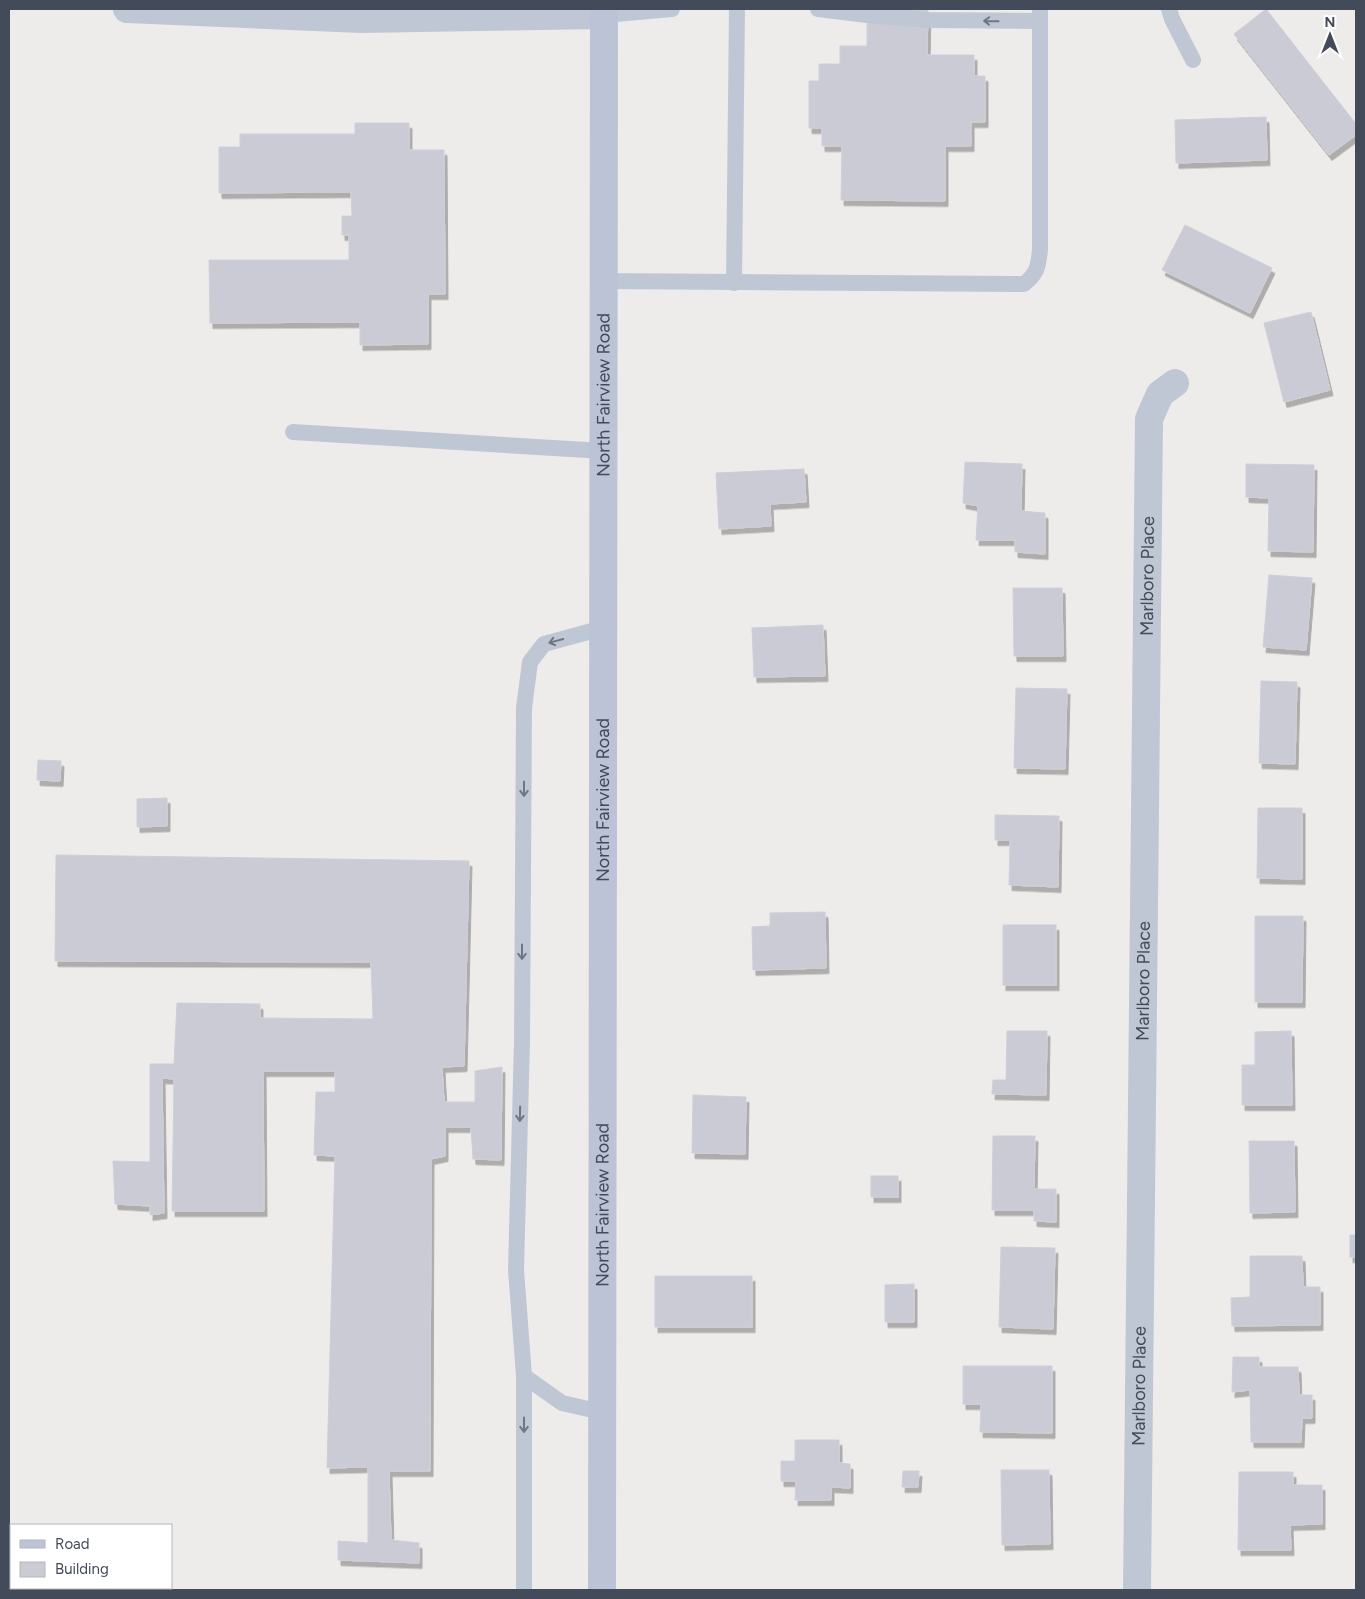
<svg xmlns="http://www.w3.org/2000/svg" width="1365" height="1599" font-family="Figtree,sans-serif">
<defs>
<filter id="shadow"><feDropShadow dx="3" dy="5.5" stdDeviation="0" flood-color="#0004"/></filter>
</defs>
<rect width="100%" height="100%" fill="#eeebeb"/>
<g fill="#cacbd4" stroke="#cecfd7" filter="url(#shadow)">
<path d="M 867,9 L 928,9 L 927,55 L 974,55 L 974,76 L 985,76 L 985,122 L 971,122 L 971,146 L 945,146 L 945,201 L 841,200 L 842,146 L 822,146 L 822,128 L 809,128 L 809,81 L 819,81 L 819,64 L 840,64 L 840,46 L 867,46 Z"/>
<path d="M 1266,9 L 1356,124 L 1356,135 L 1329,155 L 1234,34 Z"/>
<path d="M 1266,117 L 1267,160 L 1176,163 L 1175,120 Z"/>
<path d="M 355,123 L 409,123 L 409,150 L 444,150 L 445,294 L 428,294 L 428,344 L 360,345 L 360,322 L 210,323 L 209,260 L 349,260 L 349,235 L 342,235 L 342,216 L 352,216 L 351,192 L 219,193 L 219,147 L 240,147 L 240,134 L 355,134 Z"/>
<path d="M 1185,225 L 1272,268 L 1250,313 L 1162,270 Z"/>
<path d="M 1311,312 L 1330,390 L 1284,402 L 1264,323 Z"/>
<path d="M 965,462 L 1022,464 L 1021,511 L 1045,513 L 1045,554 L 1015,552 L 1015,540 L 976,540 L 978,506 L 963,503 Z"/>
<path d="M 1246,464 L 1314,465 L 1313,552 L 1268,551 L 1269,498 L 1246,497 Z"/>
<path d="M 804,469 L 806,502 L 770,504 L 771,526 L 719,529 L 716,473 Z"/>
<path d="M 1269,575 L 1312,578 L 1306,650 L 1263,647 Z"/>
<path d="M 1013,588 L 1062,588 L 1063,656 L 1014,656 Z"/>
<path d="M 823,625 L 825,676 L 754,677 L 752,628 Z"/>
<path d="M 1261,681 L 1297,682 L 1295,764 L 1259,763 Z"/>
<path d="M 1016,688 L 1067,689 L 1065,769 L 1014,768 Z"/>
<path d="M 38,760 L 61,761 L 60,781 L 37,780 Z"/>
<path d="M 167,798 L 167,826 L 137,827 L 137,799 Z"/>
<path d="M 1258,808 L 1302,808 L 1302,879 L 1257,878 Z"/>
<path d="M 995,815 L 1059,816 L 1058,887 L 1009,885 L 1010,840 L 995,840 Z"/>
<path d="M 56,855 L 469,861 L 464,1066 L 442,1067 L 444,1102 L 475,1102 L 475,1071 L 502,1067 L 501,1160 L 473,1159 L 471,1127 L 445,1127 L 445,1156 L 431,1159 L 430,1471 L 389,1471 L 391,1540 L 419,1543 L 419,1563 L 338,1560 L 338,1541 L 368,1543 L 368,1467 L 327,1468 L 335,1156 L 314,1155 L 316,1092 L 335,1092 L 335,1071 L 263,1071 L 264,1211 L 172,1211 L 174,1079 L 162,1078 L 164,1213 L 150,1215 L 150,1206 L 115,1204 L 113,1161 L 150,1162 L 150,1064 L 174,1064 L 177,1003 L 260,1004 L 260,1018 L 373,1019 L 371,962 L 55,961 Z"/>
<path d="M 825,912 L 826,968 L 753,970 L 752,927 L 770,926 L 770,913 Z"/>
<path d="M 1255,916 L 1303,916 L 1302,1002 L 1255,1002 Z"/>
<rect x="1003" y="925" width="53" height="60"/>
<path d="M 1007,1031 L 1047,1031 L 1046,1095 L 992,1094 L 993,1080 L 1006,1080 Z"/>
<path d="M 1291,1031 L 1292,1105 L 1242,1105 L 1242,1065 L 1255,1065 L 1255,1032 Z"/>
<path d="M 693,1095 L 746,1097 L 745,1154 L 692,1153 Z"/>
<path d="M 993,1136 L 1035,1136 L 1034,1189 L 1056,1189 L 1056,1222 L 1034,1221 L 1034,1210 L 992,1210 Z"/>
<path d="M 1249,1141 L 1294,1141 L 1295,1212 L 1250,1213 Z"/>
<rect x="871" y="1176" width="27" height="21"/>
<rect x="1350" y="1235" width="6" height="22"/>
<path d="M 1001,1247 L 1055,1248 L 1053,1329 L 999,1327 Z"/>
<path d="M 1250,1256 L 1302,1256 L 1303,1287 L 1320,1287 L 1320,1325 L 1232,1326 L 1231,1298 L 1250,1297 Z"/>
<rect x="655" y="1276" width="97" height="51"/>
<path d="M 914,1284 L 914,1322 L 885,1322 L 885,1285 Z"/>
<path d="M 1233,1357 L 1259,1357 L 1259,1367 L 1298,1367 L 1299,1395 L 1312,1395 L 1312,1418 L 1302,1418 L 1301,1442 L 1251,1442 L 1250,1390 L 1232,1392 Z"/>
<path d="M 963,1366 L 1052,1366 L 1052,1433 L 980,1432 L 981,1404 L 963,1404 Z"/>
<path d="M 795,1440 L 839,1440 L 839,1463 L 850,1464 L 850,1488 L 831,1487 L 831,1500 L 795,1500 L 796,1481 L 781,1481 L 781,1461 L 795,1461 Z"/>
<path d="M 1001,1470 L 1049,1470 L 1050,1544 L 1002,1545 Z"/>
<path d="M 903,1471 L 919,1471 L 918,1487 L 902,1487 Z"/>
<path d="M 1239,1472 L 1293,1472 L 1293,1485 L 1322,1485 L 1322,1524 L 1290,1525 L 1291,1550 L 1238,1550 Z"/>
</g>
<g fill="none" stroke-linecap="round" stroke-linejoin="round">
<g stroke="#c0c7d4" stroke-width="16">
<path d="M 818,9 L 867,15 L 928,20 L 1040,21"/>
<path d="M 1169,9 L 1172,19 L 1193,60"/>
<path d="M 604,15 L 672,9"/>
<path d="M 603,281 L 1024,284 C 1038,273 1038,266 1040,250 L 1040,9"/>
<path d="M 734,283 L 737,9"/>
<path d="M 293,432 L 603,451"/>
<path d="M 524,1376 L 562,1403 L 601,1412"/>
<path d="M 524,1590 L 524,1376 L 516,1270 L 522,1042 L 524,708 L 530,662 L 544,644 L 603,628"/>
</g>
<g stroke="#c0c7d4" stroke-width="28">
<path d="M 127,9 L 361,19 L 604,15"/>
<path id="s1" d="M 1137,1590 L 1149,419 L 1160,394 L 1175,383"/>
</g>
<path stroke="#bcc3d6" stroke-width="28" id="s2" d="M 602,1590 L 604,9"/>
</g>
<defs><path id="oneway-shaft" d="M-6 0H5M1.5-3L5.5 0L1.5 3" fill="none" stroke-width="1.6" stroke-linecap="round" stroke-linejoin="round" transform="scale(1.25)"/></defs>
<g stroke="#6f7684">
<use href="#oneway-shaft" transform="translate(991 21) rotate(-179)"/>
<use href="#oneway-shaft" transform="translate(556 641) rotate(165)"/>
<use href="#oneway-shaft" transform="translate(524 789) rotate(90)"/>
<use href="#oneway-shaft" transform="translate(522 952) rotate(90)"/>
<use href="#oneway-shaft" transform="translate(520 1114) rotate(91)"/>
<use href="#oneway-shaft" transform="translate(524 1425) rotate(90)"/>
</g>
<g text-anchor="middle" dominant-baseline="central" stroke-width="5" stroke-linejoin="round" paint-order="stroke">
<g font-size="18" fill="#434a59" stroke="#fff">
<text stroke="none"><textPath href="#s2" startOffset="1195">North Fairview Road</textPath></text>
<text stroke="none"><textPath href="#s1" startOffset="1014">Marlboro Place</textPath></text>
<text stroke="none"><textPath href="#s2" startOffset="790">North Fairview Road</textPath></text>
<text stroke="none"><textPath href="#s1" startOffset="609">Marlboro Place</textPath></text>
<text stroke="none"><textPath href="#s2" startOffset="385">North Fairview Road</textPath></text>
<text stroke="none"><textPath href="#s1" startOffset="204">Marlboro Place</textPath></text>
</g>
</g>
<rect width="1365" height="1599" fill="none" stroke="#434a59" stroke-width="20"/>
<rect x="10" y="1524" width="162" height="65" fill="#ffffff" stroke="#b4b7bd"/>
<rect x="20" y="1540" width="25" height="8" fill="#bcc3d6" stroke="#b4b7bd"/>
<text x="55" y="1549" font-size="15" fill="#434a59">Road</text>
<rect x="20" y="1562" width="25" height="15" fill="#cacbd4" stroke="#b4b7bd"/>
<text x="55" y="1574" font-size="15" fill="#434a59">Building</text>
<g transform="translate(1330 35)" stroke="#ffffff" stroke-width="4" paint-order="stroke">
<path d="M0-4L9 19L0 12L-9 19Z" fill="#434a59"/>
<text y="-8" font-size="14" font-weight="bold" text-anchor="middle" fill="#434a59">N</text>
</g>
</svg>
